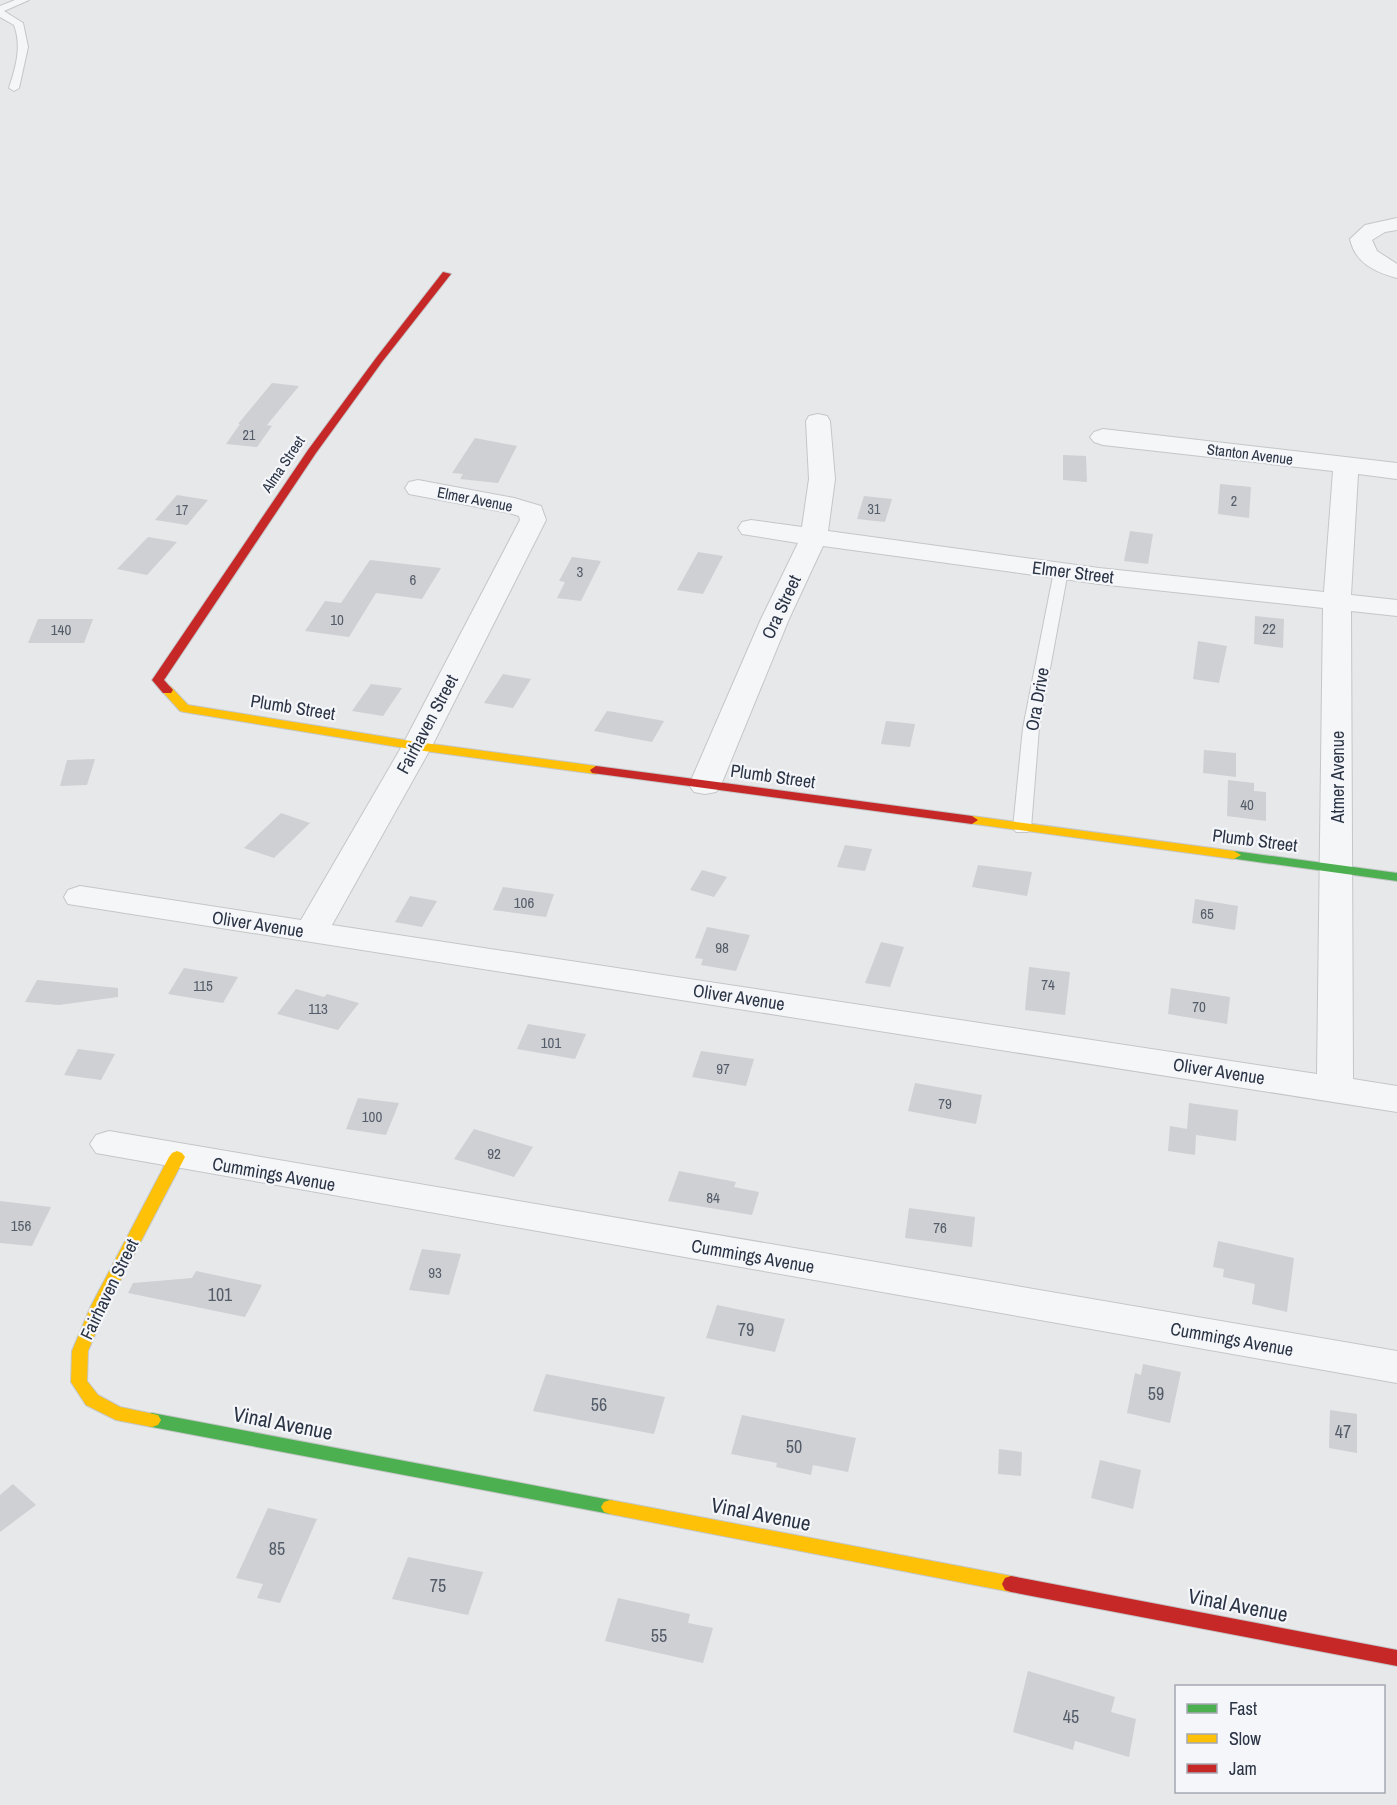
<svg xmlns="http://www.w3.org/2000/svg" width="1397" height="1805" font-family="'Archivo Narrow',sans-serif">
<rect width="100%" height="100%" fill="#e6e8ea"/>
<g fill="#ced0d3">
<path d="M 272,383 L 299,386 L 267,425 L 272,426 L 257,447 L 226,444 L 240,424 L 238,424 Z"/>
<path d="M 475,438 L 517,446 L 498,483 L 460,479 L 463,474 L 452,473 Z"/>
<path d="M 1063,455 L 1086,456 L 1087,482 L 1063,480 Z"/>
<path d="M 1220,484 L 1251,487 L 1249,518 L 1218,514 Z"/>
<path d="M 177,495 L 208,500 L 187,525 L 155,520 Z"/>
<path d="M 864,496 L 892,499 L 885,522 L 857,519 Z"/>
<path d="M 1130,531 L 1153,534 L 1148,564 L 1124,561 Z"/>
<path d="M 148,537 L 177,542 L 147,575 L 117,569 Z"/>
<path d="M 698,552 L 723,556 L 703,594 L 677,590 Z"/>
<path d="M 572,557 L 601,561 L 581,601 L 557,598 L 565,582 L 559,581 Z"/>
<path d="M 370,560 L 441,568 L 422,599 L 376,593 L 349,637 L 305,631 L 325,601 L 341,603 Z"/>
<path d="M 1255,616 L 1284,619 L 1283,648 L 1254,644 Z"/>
<path d="M 38,619 L 93,619 L 84,643 L 28,643 Z"/>
<path d="M 1198,641 L 1227,646 L 1219,683 L 1193,679 Z"/>
<path d="M 503,674 L 531,679 L 513,708 L 484,703 Z"/>
<path d="M 371,684 L 402,688 L 383,716 L 352,711 Z"/>
<path d="M 607,711 L 614,712 L 664,721 L 652,742 L 594,731 Z"/>
<path d="M 886,721 L 915,724 L 910,747 L 881,744 Z"/>
<path d="M 1204,750 L 1236,753 L 1236,777 L 1203,773 Z"/>
<path d="M 95,759 L 87,785 L 60,786 L 67,760 Z"/>
<path d="M 1228,780 L 1254,783 L 1254,791 L 1266,792 L 1266,821 L 1227,816 Z"/>
<path d="M 281,813 L 310,823 L 274,858 L 244,848 Z"/>
<path d="M 845,845 L 872,849 L 865,871 L 837,867 Z"/>
<path d="M 978,865 L 1032,872 L 1027,896 L 972,887 Z"/>
<path d="M 702,870 L 727,877 L 714,897 L 690,890 Z"/>
<path d="M 503,887 L 554,894 L 546,917 L 493,910 Z"/>
<path d="M 410,896 L 437,901 L 422,927 L 395,922 Z"/>
<path d="M 1195,899 L 1238,906 L 1235,930 L 1192,923 Z"/>
<path d="M 707,927 L 750,935 L 736,971 L 701,965 L 703,959 L 695,958 Z"/>
<path d="M 881,942 L 904,947 L 890,987 L 865,983 Z"/>
<path d="M 1029,967 L 1070,972 L 1065,1015 L 1025,1010 Z"/>
<path d="M 184,968 L 238,977 L 223,1003 L 168,994 Z"/>
<path d="M 37,980 L 118,988 L 118,997 L 59,1005 L 25,1002 Z"/>
<path d="M 1171,988 L 1230,997 L 1227,1024 L 1168,1014 Z"/>
<path d="M 296,989 L 324,997 L 327,994 L 359,1003 L 338,1030 L 277,1014 Z"/>
<path d="M 528,1024 L 586,1034 L 575,1059 L 517,1049 Z"/>
<path d="M 78,1049 L 115,1054 L 101,1080 L 64,1075 Z"/>
<path d="M 701,1051 L 754,1059 L 746,1086 L 692,1077 Z"/>
<path d="M 915,1083 L 982,1095 L 976,1124 L 908,1111 Z"/>
<path d="M 358,1098 L 399,1103 L 386,1135 L 346,1129 Z"/>
<path d="M 1189,1103 L 1238,1110 L 1236,1141 L 1196,1135 L 1195,1155 L 1168,1151 L 1170,1126 L 1187,1129 Z"/>
<path d="M 474,1129 L 533,1147 L 514,1177 L 454,1159 Z"/>
<path d="M 679,1171 L 736,1182 L 734,1187 L 759,1192 L 752,1215 L 668,1201 Z"/>
<path d="M 0,1201 L 51,1207 L 32,1246 L 0,1243 Z"/>
<path d="M 909,1208 L 975,1217 L 972,1247 L 905,1238 Z"/>
<path d="M 1218,1241 L 1294,1258 L 1287,1312 L 1252,1304 L 1255,1284 L 1223,1277 L 1224,1269 L 1213,1267 Z"/>
<path d="M 422,1249 L 461,1254 L 449,1295 L 409,1290 Z"/>
<path d="M 196,1271 L 262,1285 L 245,1317 L 128,1293 L 133,1283 L 192,1278 Z"/>
<path d="M 717,1305 L 785,1319 L 775,1352 L 706,1338 Z"/>
<path d="M 1143,1364 L 1181,1372 L 1170,1423 L 1127,1413 L 1135,1373 L 1141,1375 Z"/>
<path d="M 546,1374 L 665,1397 L 654,1434 L 533,1411 Z"/>
<path d="M 1330,1410 L 1357,1414 L 1357,1453 L 1329,1448 Z"/>
<path d="M 742,1415 L 856,1438 L 848,1472 L 813,1465 L 811,1475 L 776,1467 L 777,1463 L 731,1454 Z"/>
<path d="M 999,1449 L 1022,1452 L 1021,1476 L 998,1474 Z"/>
<path d="M 1100,1460 L 1141,1470 L 1133,1509 L 1091,1498 Z"/>
<path d="M 13,1484 L 36,1505 L 0,1532 L 0,1495 Z"/>
<path d="M 268,1508 L 317,1519 L 280,1603 L 257,1598 L 263,1584 L 236,1578 Z"/>
<path d="M 408,1557 L 483,1572 L 468,1615 L 392,1599 Z"/>
<path d="M 618,1598 L 690,1614 L 688,1623 L 713,1628 L 703,1663 L 605,1641 Z"/>
<path d="M 1028,1671 L 1115,1697 L 1111,1712 L 1136,1719 L 1129,1757 L 1075,1741 L 1073,1750 L 1013,1732 Z"/>
</g>
<g fill="none" stroke-linecap="round" stroke-linejoin="round">
<g stroke="#c4c6c8" stroke-width="2">
<g id="lane">
<path d="M 15,0 L 29,0 L 4,11 L 23,23 L 28,47 L 19,88 L 14,91 L 9,88 C 16,67 22,46 14,25 L 0,17 L 0,6 Z"/>
<path d="M 1061,567 L 1068,571 L 1039,728 L 1031,828 L 1028,832 L 1016,832 L 1013,828 L 1023,728 L 1054,571 Z"/>
</g>
</g>
<g stroke="#c4c6c8" stroke-width="2">
<g id="street">
<path d="M 1397,218 L 1397,230 L 1385,232 L 1372,240 L 1377,251 L 1397,264 L 1397,278 C 1375,272 1355,263 1350,239 L 1365,225 Z"/>
<path d="M 818,414 L 827,416 L 830,421 L 835,479 L 828,531 L 1099,568 L 1324,592 L 1333,471 L 1103,445 L 1094,442 L 1090,437 L 1094,432 L 1103,429 L 1397,463 L 1397,479 L 1358,474 L 1351,595 L 1397,600 L 1397,616 L 1351,611 L 1353,1079 L 1397,1086 L 1397,1112 L 68,904 L 64,897 L 68,890 L 80,886 L 301,920 L 402,746 L 520,520 L 519,516 L 509,513 L 409,494 L 405,488 L 409,482 L 418,480 L 514,498 L 541,506 L 546,520 L 432,746 L 332,925 L 1317,1074 L 1323,608 L 1099,584 L 823,546 L 789,619 L 721,785 L 716,792 L 705,794 L 694,792 L 689,785 L 761,619 L 798,543 L 742,534 L 738,528 L 742,522 L 751,520 L 802,527 L 809,479 L 806,421 L 809,416 Z"/>
<path d="M 109,1131 L 1397,1351 L 1397,1383 L 96,1153 L 90,1144 L 96,1135 Z"/>
</g>
</g>
<g stroke="#c4c6c8" stroke-width="2">
<g id="fast">
<path d="M 1234,851 L 1397,873 L 1397,881 L 1229,858 L 1227,855 L 1229,852 Z"/>
<path d="M 152,1413 L 610,1500 L 616,1502 L 619,1507 L 616,1512 L 610,1514 L 152,1427 L 146,1425 L 143,1420 L 146,1415 Z"/>
</g>
</g>
<g stroke="#c4c6c8" stroke-width="2">
<g id="slow">
<path d="M 167,686 L 171,687 L 188,705 L 417,742 L 596,766 L 602,770 L 596,774 L 417,750 L 184,712 L 180,711 L 161,690 Z"/>
<path d="M 972,816 L 1234,851 L 1241,855 L 1234,859 L 967,823 L 966,820 L 967,817 Z"/>
<path d="M 177,1151 L 182,1153 L 185,1157 L 107,1306 L 88,1351 L 87,1381 L 98,1395 L 120,1407 L 158,1415 L 161,1420 L 158,1425 L 152,1427 L 116,1420 L 86,1405 L 71,1382 L 72,1351 L 91,1306 L 169,1157 L 172,1153 Z"/>
<path d="M 610,1500 L 1011,1576 L 1017,1578 L 1020,1584 L 1017,1590 L 1011,1592 L 610,1514 L 604,1512 L 601,1507 L 604,1502 Z"/>
</g>
</g>
<g stroke="#c4c6c8" stroke-width="2">
<g id="jam">
<path d="M 443,272 L 451,274 L 382,362 L 316,453 L 164,680 L 173,690 L 171,693 L 163,693 L 152,680 L 308,450 L 376,358 Z"/>
<path d="M 596,766 L 972,816 L 978,820 L 972,824 L 592,773 L 590,770 Z"/>
<path d="M 1011,1576 L 1397,1650 L 1397,1666 L 1011,1592 L 1005,1590 L 1002,1584 L 1005,1578 Z"/>
</g>
</g>
<use href="#lane" fill="#f5f6f7" fill-rule="evenodd"/>
<use href="#street" fill="#f5f6f7" fill-rule="evenodd"/>
<use href="#fast" fill="#4caf50" fill-rule="evenodd"/>
<use href="#slow" fill="#ffc107" fill-rule="evenodd"/>
<use href="#jam" fill="#c62828" fill-rule="evenodd"/>
</g>
<g text-anchor="middle" dominant-baseline="central" stroke-width="4.5" stroke-linejoin="round" paint-order="stroke">
<g font-size="14" fill="#545c69">
<text x="249" y="435">21</text>
<text x="1234" y="501">2</text>
<text x="874" y="509">31</text>
<text x="182" y="510">17</text>
</g>
<g font-size="15" fill="#2b3445" stroke="#f4f6f9">
<text transform="translate(1250 454) rotate(7)">Stanton Avenue</text>
<text transform="translate(283 464) rotate(-56)">Alma Street</text>
<text transform="translate(475 499) rotate(11)">Elmer Avenue</text>
</g>
<g font-size="15" fill="#545c69">
<text x="580" y="571">3</text>
<text x="413" y="579">6</text>
<text x="337" y="619">10</text>
<text x="1269" y="628">22</text>
<text x="61" y="629">140</text>
<text x="1247" y="804">40</text>
<text x="524" y="902">106</text>
<text x="1207" y="913">65</text>
<text x="722" y="947">98</text>
<text x="1048" y="984">74</text>
<text x="203" y="985">115</text>
<text x="1199" y="1006">70</text>
<text x="318" y="1008">113</text>
<text x="551" y="1042">101</text>
<text x="723" y="1068">97</text>
<text x="945" y="1103">79</text>
<text x="372" y="1116">100</text>
<text x="494" y="1153">92</text>
<text x="713" y="1197">84</text>
<text x="21" y="1225">156</text>
<text x="940" y="1227">76</text>
<text x="435" y="1272">93</text>
</g>
<g font-size="18" fill="#2b3445" stroke="#f4f6f9">
<text transform="translate(1073 572) rotate(7)">Elmer Street</text>
<text transform="translate(781 607) rotate(-65)">Ora Street</text>
<text transform="translate(1037 699) rotate(-80)">Ora Drive</text>
<text transform="translate(293 707) rotate(9)">Plumb Street</text>
<text transform="translate(427 724) rotate(-62)">Fairhaven Street</text>
<text transform="translate(773 776) rotate(8)">Plumb Street</text>
<text transform="translate(1337 777) rotate(-90)">Atmer Avenue</text>
<text transform="translate(1255 840) rotate(7)">Plumb Street</text>
<text transform="translate(258 924) rotate(9)">Oliver Avenue</text>
<text transform="translate(739 997) rotate(9)">Oliver Avenue</text>
<text transform="translate(1219 1071) rotate(9)">Oliver Avenue</text>
<text transform="translate(274 1174) rotate(10)">Cummings Avenue</text>
<text transform="translate(753 1256) rotate(10)">Cummings Avenue</text>
<text transform="translate(109 1289) rotate(-64)">Fairhaven Street</text>
<text transform="translate(1232 1339) rotate(10)">Cummings Avenue</text>
</g>
<g font-size="18" fill="#545c69">
<text x="220" y="1294">101</text>
<text x="746" y="1329">79</text>
<text x="1156" y="1393">59</text>
<text x="599" y="1404">56</text>
<text x="1343" y="1431">47</text>
<text x="794" y="1446">50</text>
<text x="277" y="1548">85</text>
<text x="438" y="1585">75</text>
<text x="659" y="1635">55</text>
<text x="1071" y="1716">45</text>
</g>
<g font-size="21" fill="#2b3445" stroke="#f4f6f9">
<text transform="translate(283 1423) rotate(11)">Vinal Avenue</text>
<text transform="translate(761 1514) rotate(11)">Vinal Avenue</text>
<text transform="translate(1238 1605) rotate(11)">Vinal Avenue</text>
</g>
</g>
<rect x="1175" y="1685" width="210" height="108" fill="#f4f6f9" stroke="#a4a8b1" stroke-width="1.5"/>
<rect x="1187" y="1704" width="30" height="9" fill="#4caf50" stroke="#a4a8b1" stroke-width="1.5"/>
<text x="1229" y="1715" font-size="18" fill="#2b3445">Fast</text>
<rect x="1187" y="1734" width="30" height="9" fill="#ffc107" stroke="#a4a8b1" stroke-width="1.5"/>
<text x="1229" y="1745" font-size="18" fill="#2b3445">Slow</text>
<rect x="1187" y="1764" width="30" height="9" fill="#c62828" stroke="#a4a8b1" stroke-width="1.5"/>
<text x="1229" y="1775" font-size="18" fill="#2b3445">Jam</text>
</svg>
